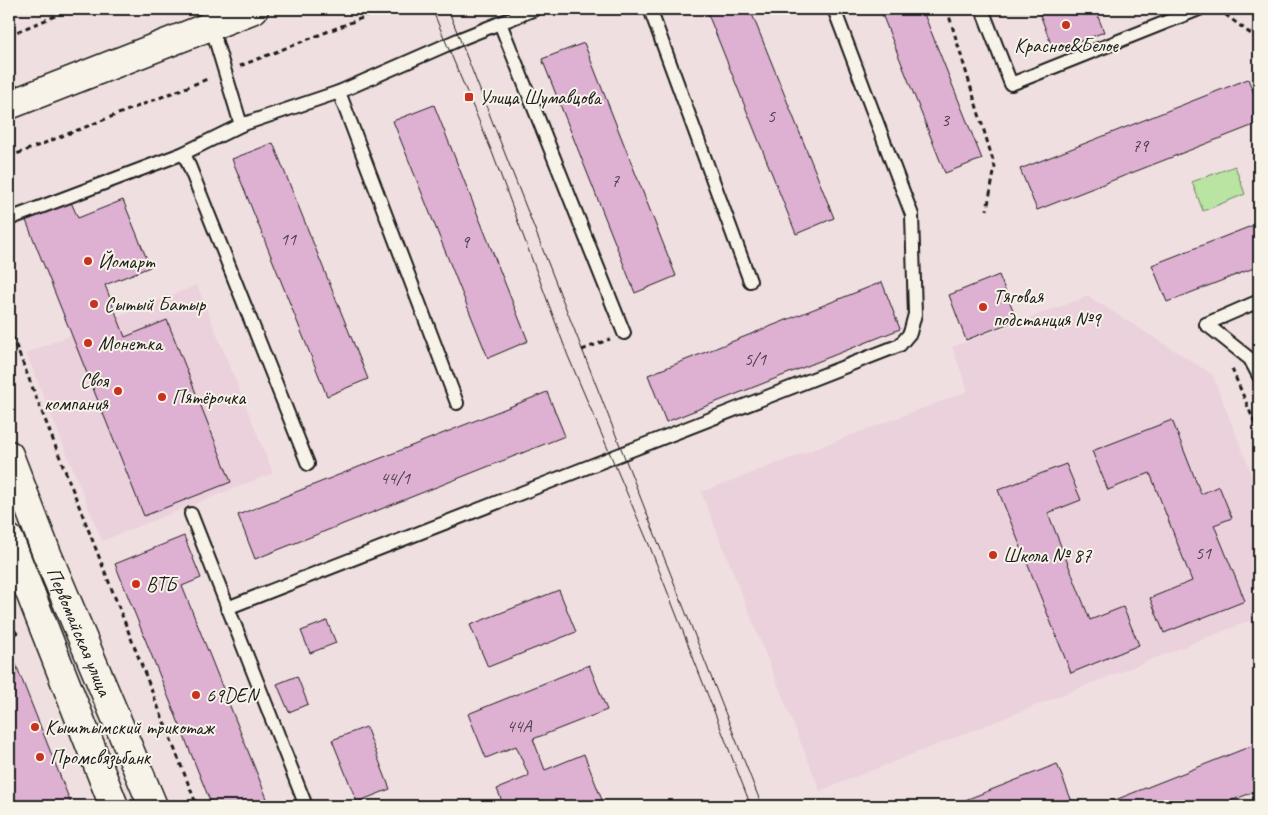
<svg xmlns="http://www.w3.org/2000/svg" width="1268" height="815" font-family="Caveat,sans-serif">
<rect width="100%" height="100%" fill="#f0dfe1"/>
<filter id="ink" filterUnits="userSpaceOnUse"><feTurbulence type="fractalNoise" baseFrequency=".02" numOctaves="2"/><feDisplacementMap in="SourceGraphic" scale="10" xChannelSelector="R" yChannelSelector="G"/><feConvolveMatrix kernelMatrix="1 2 1 2 8 2 1 2 1" color-interpolation-filters="sRGB"/></filter>
<g filter="url(#ink)">
<g fill="#ebd1dc">
<path d="M 197,285 L 273,473 L 102,541 L 26,353 Z"/>
<path d="M 1088,296 L 1212,374 L 1259,492 L 1259,617 L 820,791 L 701,492 L 968,391 L 952,347 Z"/>
</g>
<path fill="#b9e4a1" stroke="#6a805e" d="M 1235,166 L 1245,194 L 1203,211 L 1192,182 Z"/>
<g fill="#deb0d2" stroke="#1c1c1c">
<path d="M 706,9 L 750,9 L 834,218 L 796,234 Z"/>
<path d="M 880,9 L 922,9 L 982,159 L 945,173 Z"/>
<path d="M 1038,9 L 1095,9 L 1104,32 L 1054,52 Z"/>
<path d="M 584,43 L 676,276 L 635,293 L 542,59 Z"/>
<path d="M 1248,79 L 1259,106 L 1259,123 L 1037,210 L 1020,169 Z"/>
<path d="M 434,105 L 528,341 L 488,358 L 393,121 Z"/>
<path d="M 273,143 L 368,379 L 327,396 L 232,159 Z"/>
<path d="M 70,200 L 78,218 L 123,200 L 150,267 L 105,285 L 125,337 L 167,320 L 231,482 L 144,516 L 25,218 Z"/>
<path d="M 1259,223 L 1259,266 L 1167,302 L 1152,265 Z"/>
<path d="M 999,275 L 1017,320 L 966,340 L 949,295 Z"/>
<path d="M 882,282 L 900,329 L 666,422 L 648,375 Z"/>
<path d="M 547,392 L 565,436 L 255,559 L 238,515 Z"/>
<path d="M 1172,420 L 1201,494 L 1219,486 L 1232,518 L 1214,525 L 1245,601 L 1164,633 L 1150,598 L 1192,581 L 1150,473 L 1108,490 L 1092,451 Z"/>
<path d="M 1066,464 L 1081,500 L 1048,513 L 1090,620 L 1123,607 L 1139,645 L 1071,673 L 998,490 Z"/>
<path d="M 184,536 L 201,578 L 182,586 L 270,806 L 212,806 L 115,564 Z"/>
<path d="M 559,590 L 576,632 L 488,667 L 470,625 Z"/>
<path d="M 327,621 L 336,643 L 310,653 L 301,631 Z"/>
<path d="M 9,647 L 72,806 L 9,806 Z"/>
<path d="M 589,665 L 607,710 L 533,739 L 545,770 L 584,754 L 602,800 L 587,806 L 504,806 L 497,789 L 529,776 L 516,746 L 486,758 L 468,714 Z"/>
<path d="M 297,676 L 308,704 L 289,712 L 277,684 Z"/>
<path d="M 366,727 L 390,789 L 357,802 L 332,740 Z"/>
<path d="M 1259,743 L 1259,790 L 1217,806 L 1100,806 Z"/>
<path d="M 1057,764 L 1073,804 L 1067,806 L 950,806 Z"/>
</g>
<g fill="none" stroke-linecap="round" stroke-linejoin="round">
<g stroke="#1c1c1c" stroke-width="16">
<g id="lane">
<path d="M 206,9 L 241,125"/>
<path d="M 650,9 L 750,281"/>
<path d="M 982,9 L 1011,84 L 1199,9"/>
<path d="M 500,23 L 624,333"/>
<path d="M 339,92 L 457,403"/>
<path d="M 184,153 L 308,464"/>
<path d="M 9,219 L 184,153 L 241,125 L 339,92 L 460,39 L 535,9"/>
<path d="M 1206,324 L 1250,359 L 1259,376"/>
<path d="M 1206,324 L 1259,301"/>
<path d="M 191,514 L 306,806"/>
<path d="M 227,608 L 900,345 L 910,333 L 915,314 L 912,215 L 834,9"/>
</g>
</g>
<g stroke="#1c1c1c" stroke-width="31">
<g id="secondary">
<path id="s1" d="M 9,455 L 47,554 L 153,806"/>
<path d="M 9,539 L 114,806"/>
</g>
</g>
<g stroke="#1c1c1c" stroke-width="31">
<path id="primary" d="M 9,105 L 254,9"/>
</g>
<g stroke="#1c1c1c" stroke-width="3" stroke-dasharray="5 4" stroke-linecap="butt">
<path d="M 947,9 L 995,167 L 987,210"/>
<path d="M 1218,9 L 1259,40"/>
<path d="M 9,35 L 72,9"/>
<path d="M 240,66 L 385,9"/>
<path d="M 9,157 L 210,78"/>
<path d="M 9,328 L 197,806"/>
<path d="M 582,350 L 610,339"/>
<path d="M 1232,369 L 1259,433"/>
<path d="M 9,623 L 18,635"/>
</g>
<use href="#lane" stroke="#f7f3e8" stroke-width="12"/>
<use href="#secondary" stroke="#f7f3e8" stroke-width="28"/>
<use href="#primary" stroke="#f7f3e8" stroke-width="28"/>
<g stroke="#1c1c1c" stroke-width="1">
<path d="M 432,9 L 492,152 L 568,356 L 650,547 L 751,806"/>
<path d="M 448,9 L 762,806"/>
</g>
</g>
</g>
<g fill="#c8321e" stroke="#f7f3e8" stroke-width="2">
<circle cx="1066" cy="25" r="5"/>
<rect x="464" y="92" width="10" height="10" rx="2.5"/>
<circle cx="88" cy="261" r="5"/>
<circle cx="94" cy="304" r="5"/>
<circle cx="983" cy="307" r="5"/>
<circle cx="88" cy="343" r="5"/>
<circle cx="118" cy="391" r="5"/>
<circle cx="162" cy="397" r="5"/>
<circle cx="993" cy="555" r="5"/>
<circle cx="136" cy="584" r="5"/>
<circle cx="196" cy="695" r="5"/>
<circle cx="35" cy="727" r="5"/>
<circle cx="40" cy="757" r="5"/>
</g>
<g text-anchor="middle" dominant-baseline="central" stroke-width="4" stroke-linejoin="round" paint-order="stroke">
<g font-size="18" fill="#4c414a">
<text x="771" y="116">5</text>
<text x="945" y="120">3</text>
<text x="1140" y="146">79</text>
<text x="615" y="181">7</text>
<text x="288" y="239">11</text>
<text x="465" y="242">9</text>
<text x="755" y="359">5/1</text>
<text x="395" y="478">44/1</text>
<text x="1203" y="553">51</text>
<text x="519" y="726">44А</text>
</g>
<g font-size="20" fill="#1c1c1c" stroke="#f7f3e8" text-anchor="start">
<text x="1066" y="45" text-anchor="middle">Красное&amp;Белое</text>
<text x="479" y="97">Улица Шумавцова</text>
<text x="98" y="261">Йомарт</text>
<text x="993" y="296">Тяговая<tspan x="993" dy="23">подстанция №9</tspan></text>
<text x="104" y="304">Сытый Батыр</text>
<text x="98" y="343">Монетка</text>
<text x="108" y="380" text-anchor="end">Своя<tspan x="108" dy="23">компания</tspan></text>
<text x="172" y="397">Пятёрочка</text>
<text x="1003" y="555">Школа № 87</text>
<text x="146" y="584">ВТБ</text>
<text x="206" y="695">69DEN</text>
<text x="45" y="727">Кыштымский трикотаж</text>
<text x="50" y="757">Промсвязьбанк</text>
</g>
<g font-size="20" fill="#1c1c1c" stroke="#f7f3e8">
<text stroke="none"><textPath href="#s1" startOffset="190">Первомайская улица</textPath></text>
</g>
</g>
<rect width="1268" height="815" fill="none" stroke="#f7f3e8" stroke-width="30"/>
<rect x="15" y="15" width="1238" height="785" fill="none" stroke="#1c1c1c" stroke-width="2" filter="url(#ink)"/>
</svg>
